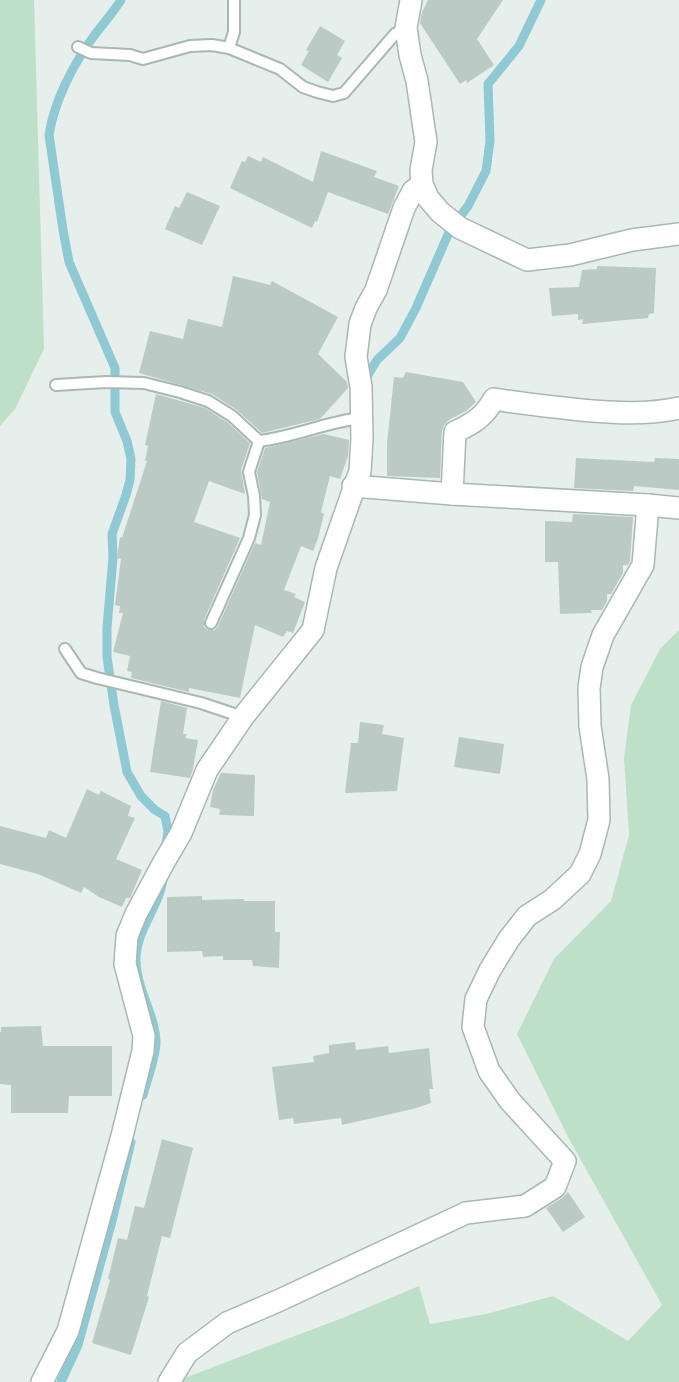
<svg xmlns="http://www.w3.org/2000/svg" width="679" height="1382" font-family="'DM Sans',sans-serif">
<rect width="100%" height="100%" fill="#e6efeb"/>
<g fill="#bfe0c8">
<path d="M 0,0 L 34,0 L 44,349 L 15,409 L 0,426 Z"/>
<path d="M 679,630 L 679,1382 L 181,1382 L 182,1379 L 345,1317 L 419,1286 L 430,1324 L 486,1314 L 553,1296 L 628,1341 L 662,1305 L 568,1137 L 517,1034 L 554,959 L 611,901 L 629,835 L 624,758 L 631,705 L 660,649 Z"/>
</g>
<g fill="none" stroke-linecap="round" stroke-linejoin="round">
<g stroke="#8ec9d4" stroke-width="9">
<path d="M 121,0 C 112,14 101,26 91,40 C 72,67 54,102 49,135 L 63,230 L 69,262 L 115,368 L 115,412 L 127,441 L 131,459 L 130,480 L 126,495 L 112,534 L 113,558 L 107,627 L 107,657 L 114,705 L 127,772 L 141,796 L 155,810 L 165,816 L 168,831 L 166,846"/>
<path d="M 366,378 L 377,360 L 400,338 L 416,308 L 450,230 L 468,206 L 486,171 L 490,141 L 488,84 L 519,46 L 541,0"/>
<path d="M 143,1095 C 147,1080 156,1057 156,1042 C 155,1013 135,987 136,958 C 137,928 161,905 163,877"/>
<path d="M 61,1382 L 78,1345 L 112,1221 L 131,1142"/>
</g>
</g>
<g fill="#bbcac4">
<path d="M 428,0 L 503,0 L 477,39 L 494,65 L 467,83 L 466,80 L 460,84 L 420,23 L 422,12 Z"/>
<path d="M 320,26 L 345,41 L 337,55 L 342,58 L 328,82 L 301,65 L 309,51 L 306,50 Z"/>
<path d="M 321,151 L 377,171 L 374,177 L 399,186 L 388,214 L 328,192 L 317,222 L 315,221 L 312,228 L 230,188 L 242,161 L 245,162 L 248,156 L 261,162 L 263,157 L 313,182 Z"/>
<path d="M 187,192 L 220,206 L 202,245 L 165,229 L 175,206 L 179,208 Z"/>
<path d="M 597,266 L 656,268 L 654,313 L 649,314 L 648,318 L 582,324 L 583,319 L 578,320 L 578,314 L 552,316 L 549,288 L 579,287 L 582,270 L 597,269 Z"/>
<path d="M 233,276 L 270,285 L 272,281 L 338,317 L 318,354 L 347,382 L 348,388 L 320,419 L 262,433 L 237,410 L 212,394 L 139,373 L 150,331 L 183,339 L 188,319 L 222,327 Z"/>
<path d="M 406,372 L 463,382 L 476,402 L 466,411 L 449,420 L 444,425 L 442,431 L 440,478 L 387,476 L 387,443 L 394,377 L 403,378 Z"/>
<path d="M 156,394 L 205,408 L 227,422 L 250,443 L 241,470 L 245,494 L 209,481 L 194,522 L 240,538 L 204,620 L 204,627 L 208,630 L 215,630 L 218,626 L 255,543 L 261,545 L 270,502 L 262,499 L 257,472 L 265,448 L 324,434 L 349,440 L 348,456 L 340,479 L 330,476 L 321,512 L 324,514 L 318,538 L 313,551 L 301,546 L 284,590 L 296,594 L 294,597 L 305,602 L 293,633 L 287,631 L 283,637 L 255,625 L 240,698 L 189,688 L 189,692 L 131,678 L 132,672 L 127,671 L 130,656 L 113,652 L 123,613 L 119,613 L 120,606 L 115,605 L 121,559 L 117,558 L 120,537 L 122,538 L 147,461 L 145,461 L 148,446 L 145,445 Z"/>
<path d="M 576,458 L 654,462 L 655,458 L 679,459 L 679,490 L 634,486 L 633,491 L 574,488 Z"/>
<path d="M 573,514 L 633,517 L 630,561 L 628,565 L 623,565 L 623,573 L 611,594 L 607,594 L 607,601 L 602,610 L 591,610 L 592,613 L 560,614 L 558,562 L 545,562 L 545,521 L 572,522 Z"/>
<path d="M 161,701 L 187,708 L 183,734 L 187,734 L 185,738 L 198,740 L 193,769 L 190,778 L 150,772 Z"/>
<path d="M 360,722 L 384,725 L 382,734 L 404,738 L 397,791 L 345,793 L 351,743 L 358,743 Z"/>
<path d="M 459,737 L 504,744 L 500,774 L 454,767 Z"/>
<path d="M 221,773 L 255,775 L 254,816 L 219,815 L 220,809 L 210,807 L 213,790 Z"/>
<path d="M 87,789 L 99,795 L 101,791 L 131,806 L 128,816 L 135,818 L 116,859 L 142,870 L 130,898 L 126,898 L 122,907 L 99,897 L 84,887 L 81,893 L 38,874 L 0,864 L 0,826 L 46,838 L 49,830 L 66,838 Z"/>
<path d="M 202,896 L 202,900 L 244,899 L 244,901 L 275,901 L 275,932 L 280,932 L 279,968 L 253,966 L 252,960 L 223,960 L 223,956 L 203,957 L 202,951 L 167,952 L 167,897 Z"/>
<path d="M 41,1026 L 43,1046 L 112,1046 L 112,1096 L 69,1096 L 68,1113 L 11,1113 L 11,1085 L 0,1084 L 0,1032 L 1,1032 L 1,1027 Z"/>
<path d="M 355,1042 L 356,1050 L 388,1046 L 389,1053 L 429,1048 L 433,1089 L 429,1089 L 431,1103 L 413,1109 L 342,1125 L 341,1118 L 294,1124 L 293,1118 L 279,1120 L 272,1067 L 314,1062 L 313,1056 L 329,1053 L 329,1045 Z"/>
<path d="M 162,1139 L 193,1148 L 170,1238 L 162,1236 L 147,1296 L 149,1297 L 131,1355 L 92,1343 L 110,1280 L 108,1279 L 118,1238 L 127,1240 L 135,1206 L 144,1208 Z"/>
<path d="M 568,1192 L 585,1217 L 563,1232 L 546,1208 L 562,1198 Z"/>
</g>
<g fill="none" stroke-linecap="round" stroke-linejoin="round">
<g stroke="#a8b8b2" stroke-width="14">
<g id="lane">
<path d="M 78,47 L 91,53 L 130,55 L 143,59 L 190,46 L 212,45 L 229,48 L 280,69 L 303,87 L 317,92 L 333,96 L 344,93 L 395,34 L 406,28"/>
<path d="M 229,48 L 234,32 L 234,0"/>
<path d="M 56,385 L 106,382 L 144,383 L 180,392 L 208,401 L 232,416 L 259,441 C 294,437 326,422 361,418"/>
<path d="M 211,623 L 249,538 L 255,515 L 254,496 L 249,472 L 259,441"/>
<path d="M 65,649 L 81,673 L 97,678 L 201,703 L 243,717"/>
</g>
</g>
<g stroke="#a8b8b2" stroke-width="24">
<g id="street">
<path d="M 411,0 L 406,28 L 410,55 L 417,81 L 426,142 L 421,170 L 422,184 L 428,198 L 440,212 L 460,228 L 527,260 L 570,255 L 632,240 L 679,234"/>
<path d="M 353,486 L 452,494 L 648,505 L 679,508"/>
<path d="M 452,494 L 455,432 C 474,423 484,417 494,399 C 523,404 552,407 581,410 C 615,413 646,415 679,408"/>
<path d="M 42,1382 L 68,1331 L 122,1136 L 143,1051 L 144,1036 L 125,964 L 127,936 L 136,914 L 164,862 L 181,833 L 207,770 L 243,717 L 313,630 L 326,568 L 360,471 L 362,439 L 361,387 L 356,357 L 360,324 L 366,308 L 376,290 L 404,208 L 413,191 L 422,184"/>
<path d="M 169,1382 L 187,1353 L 227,1323 L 280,1300 L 466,1213 L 525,1206 L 555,1187 L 565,1161 L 510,1101 L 489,1071 L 473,1027 L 476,999 L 490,970 L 509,939 L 527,916 L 552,900 L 580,874 L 590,854 L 599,820 L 598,779 L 590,726 L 589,688 L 592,667 L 603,635 L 643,565 L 648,505"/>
</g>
</g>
<use href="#lane" stroke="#fff" stroke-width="10"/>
<use href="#street" stroke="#fff" stroke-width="21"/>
</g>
</svg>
